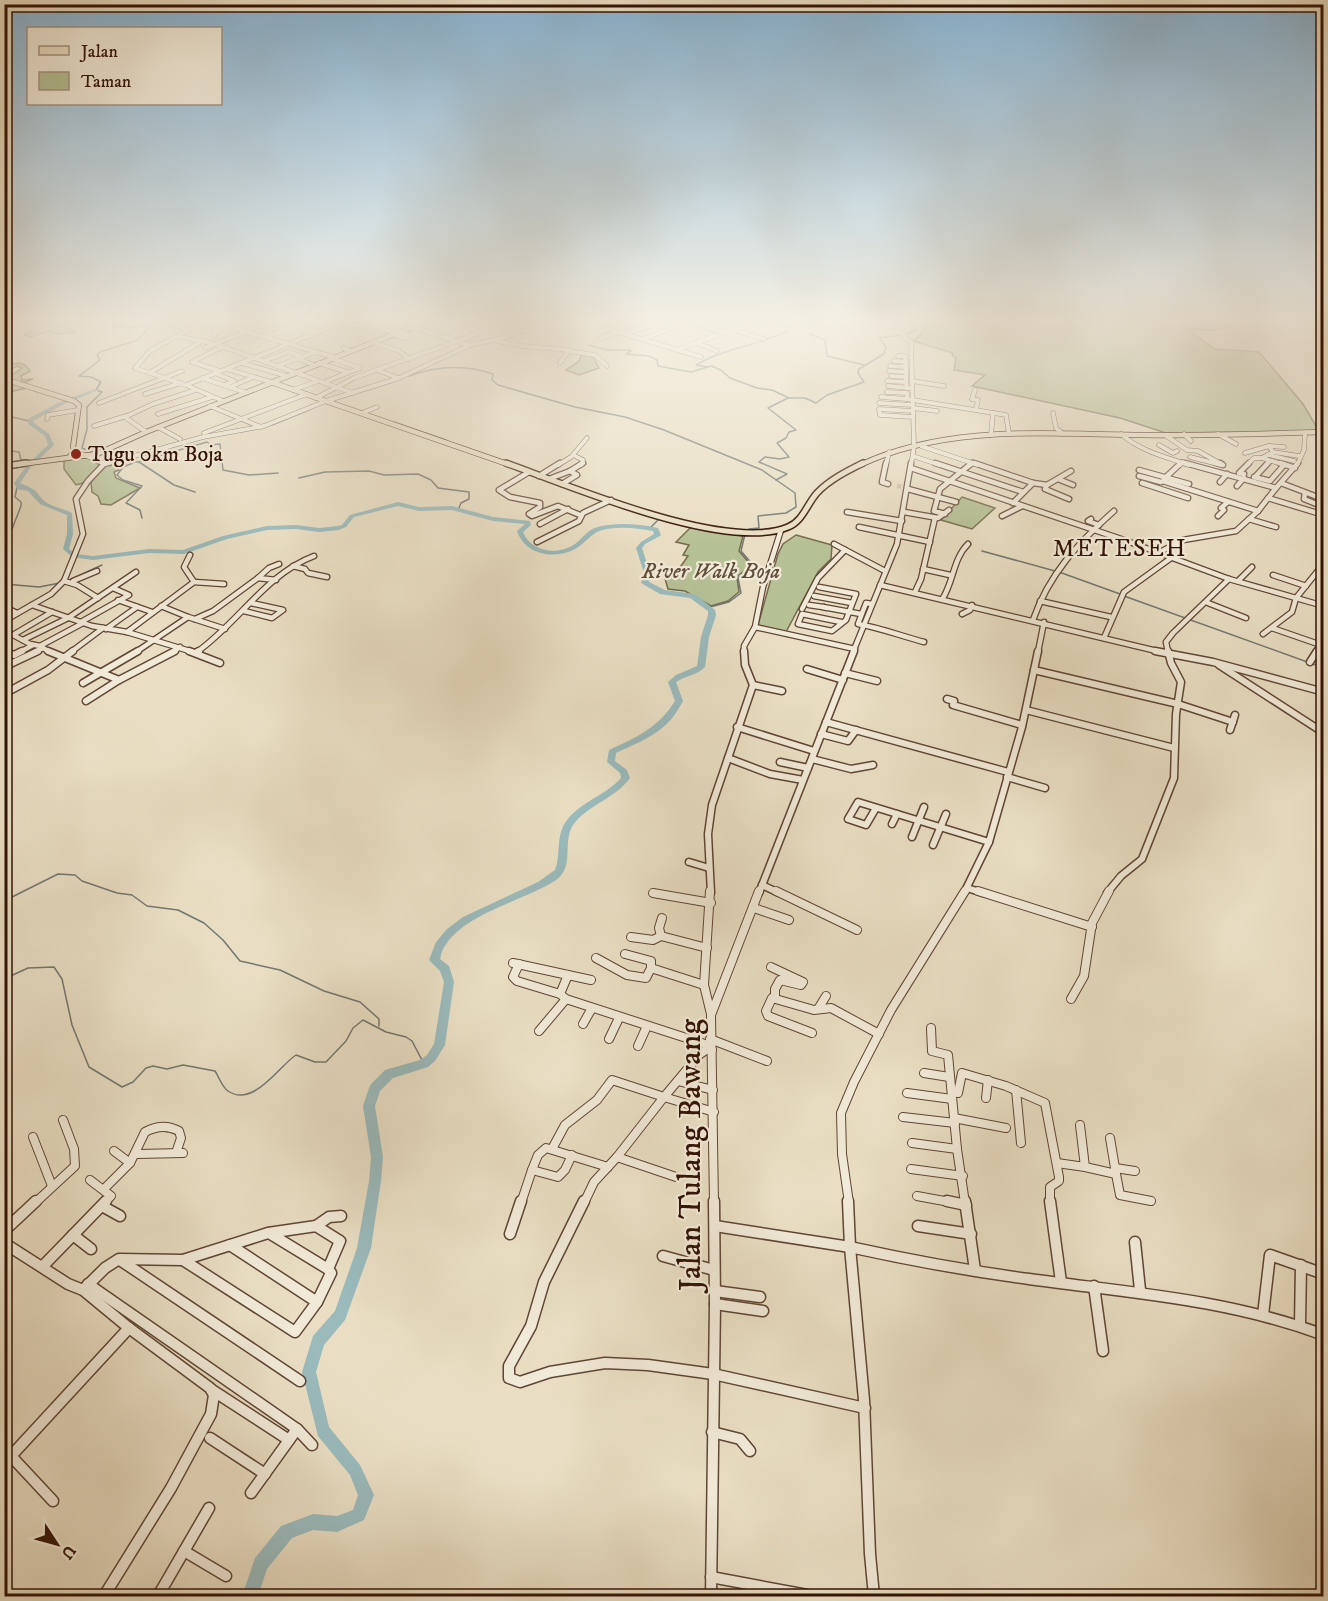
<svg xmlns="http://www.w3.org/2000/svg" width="1328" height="1601" font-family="'IM FELL DW Pica',serif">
<rect width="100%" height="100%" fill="#e9dec3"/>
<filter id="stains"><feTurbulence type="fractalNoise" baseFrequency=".00333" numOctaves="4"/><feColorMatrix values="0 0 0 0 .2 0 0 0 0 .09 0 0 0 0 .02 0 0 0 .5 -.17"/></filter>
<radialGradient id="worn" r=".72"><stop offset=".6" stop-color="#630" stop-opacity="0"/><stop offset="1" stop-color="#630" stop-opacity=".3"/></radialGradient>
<g fill="#b5c195" stroke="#746a4c" stroke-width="1.5">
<path d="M 43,319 L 76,332 L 57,334 L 49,331 L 31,337 L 24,335 L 28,333 L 33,324 Z"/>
<path d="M 939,319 L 1230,319 L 1234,322 C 1222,335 1201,328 1186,329 L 1215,349 L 1259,352 L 1303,404 L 1319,431 L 1166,433 L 1120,418 L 972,386 L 985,375 L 954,370 L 956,358 L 952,355 L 953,353 L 913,341 L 921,334 L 928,322 Z"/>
<path d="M 582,353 L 593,357 L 599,368 L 579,375 L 566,370 L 579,361 Z"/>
<path d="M 19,363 L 25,365 L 30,371 L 21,376 L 22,380 L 33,379 L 20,384 L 27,388 L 5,393 L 5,385 L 11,383 L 9,377 L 22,368 L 17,366 L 5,371 L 5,365 Z"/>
<path d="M 71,458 L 88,458 L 100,465 L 83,483 L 76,485 L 64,469 L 64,461 Z"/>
<path d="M 114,465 L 119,470 L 114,472 L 116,478 L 140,488 L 111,505 L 101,504 L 98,496 L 92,492 L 91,482 L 105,466 Z"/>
<path d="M 962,497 L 995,508 L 972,529 L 941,520 Z"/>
<path d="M 692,526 L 743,536 L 739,551 L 751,565 L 737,577 L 739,592 L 728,601 L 711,606 L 685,591 L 668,589 L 664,575 L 681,566 L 688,556 L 683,555 L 689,545 L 676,542 Z"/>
<path d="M 796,535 L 832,545 L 831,559 L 818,572 L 786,632 L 758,625 L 778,554 L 783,544 Z"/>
</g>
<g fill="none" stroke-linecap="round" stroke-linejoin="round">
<g stroke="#717772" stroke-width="1.5">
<path d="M 85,319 L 81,322 L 131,328 L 152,323"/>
<path d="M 810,334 L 825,340 L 827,356 L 864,365"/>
<path d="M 906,335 L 916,330 L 914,322 L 916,319"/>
<path d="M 589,345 L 607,350 L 629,350 L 631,351 L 626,354 L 649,356 L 657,360 L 658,366 L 691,372 L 711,366 L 721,370 L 730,378 L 757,388 L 772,390 L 789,398 L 805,398 L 816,403 L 827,395 L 864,382 L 858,373 L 859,369 L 884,354 L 886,347 L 879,338 L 902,335"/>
<path d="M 708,367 L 696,365 C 724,348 758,346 787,331 L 788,326 L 772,319"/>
<path d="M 409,376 C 437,366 464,364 493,374 L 492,380 L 498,385 L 575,407 L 625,417 L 664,430 L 762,470 L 795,493 L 796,507 L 786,513 L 758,516 L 759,528 L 749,529"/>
<path d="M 335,400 L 393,382"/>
<path d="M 4,411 L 12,417 L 29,421"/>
<path d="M 394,422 L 446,440"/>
<path d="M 272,425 L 309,410"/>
<path d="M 240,432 L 256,429"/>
<path d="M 4,450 L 19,452 L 21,460 L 33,460"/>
<path d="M 94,453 L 82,448 L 87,429 L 87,407 L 102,392 L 96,390 L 101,382 L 91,377 L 79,376 L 100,360 L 97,355 L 100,352 L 138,340 L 156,319"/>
<path d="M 101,454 L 120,458"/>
<path d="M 125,459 L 129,462 L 138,462 L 207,442 L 211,445 L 220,444 L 223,470 L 249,475 L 278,473"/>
<path d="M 139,462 L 174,485 L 195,492"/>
<path d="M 133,463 L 123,467 L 117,475 L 123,480 L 142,486 L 126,503 L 140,510 L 142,518"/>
<path d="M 299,478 L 325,472 L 369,471 L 384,475 L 418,474 L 431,480 L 438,488 L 469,492 L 469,499 L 461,503 L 458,510"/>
<path d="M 776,480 L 787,474 L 759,462 L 765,457 L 780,459 L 789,457 L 777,443 L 786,438 L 789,432 L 796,430 L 768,408 L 788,398"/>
<path d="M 650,528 L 659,519"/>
<path d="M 4,535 L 12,529 L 21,506 L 21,502 L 15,497 L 17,487"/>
<path d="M 982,551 L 1055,571"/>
<path d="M 1059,572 L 1120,594"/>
<path d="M 67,581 L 102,565"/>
<path d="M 4,584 L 39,587 L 60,583"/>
<path d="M 1124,596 L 1324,668"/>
<path d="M 710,607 L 729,602 L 741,593 L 738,578 L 753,565 L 741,551 L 745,534"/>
<path d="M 4,901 L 58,874 L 75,875 L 82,881 L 117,893 L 132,895 L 147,906 L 178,910 L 204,923 L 223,940 L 240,961 L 280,970 L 324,991 L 360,1002 L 379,1019 L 379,1026"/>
<path d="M 4,979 L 28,968 L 54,967 L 62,979 L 72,1025 L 89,1067 L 122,1087 L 133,1082 L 146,1068 L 153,1066 L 167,1069 L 183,1065 L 215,1071 C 219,1077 222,1087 228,1091 C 253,1108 278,1067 296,1055 L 315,1062 L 326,1062 L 346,1041 L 353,1028 L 363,1020 L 386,1032 L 406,1037 L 412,1041 L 424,1064"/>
</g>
<path stroke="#9ababc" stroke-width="4" d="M 18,485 L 27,488"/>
<path fill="#9ababc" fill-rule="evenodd" d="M 94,389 L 99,390 L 62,405 L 33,421 L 33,422 L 49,434 L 54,445 L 31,467 L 20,483 L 21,486 C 40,487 36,497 49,504 C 56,508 65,509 72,513 L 73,534 L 69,549 L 76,554 L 93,556 L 149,549 L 183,550 L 223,536 L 267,526 L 296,525 L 319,528 L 338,526 L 342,525 L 350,515 L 398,502 L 419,507 L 452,506 L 493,517 L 530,521 L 531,525 L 523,532 C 531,552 558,556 575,544 C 583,538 587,530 598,527 C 617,522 639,524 658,528 L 661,535 L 660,536 L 645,544 L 642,548 L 650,573 L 649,582 L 665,590 L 695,594 L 715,610 L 716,615 L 709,637 L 705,667 C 697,675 685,676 676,682 L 683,701 C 680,706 677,712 673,717 C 659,735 635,744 616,753 L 615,761 L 627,770 L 630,778 C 615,799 587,805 573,825 C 562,842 575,867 556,880 C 524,901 465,913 445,946 C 442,949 441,955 440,959 L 449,966 L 454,982 L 445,1045 L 435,1061 L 428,1067 L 393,1078 L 380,1091 L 375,1106 L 383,1157 L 381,1181 L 371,1248 L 345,1320 L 324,1345 L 316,1372 L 329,1427 L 360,1465 L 374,1495 L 364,1520 L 337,1532 L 313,1530 L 292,1538 L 267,1569 L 258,1596 L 242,1596 L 255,1558 L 281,1526 L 313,1514 L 337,1516 L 353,1510 L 358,1495 L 350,1475 L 318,1436 L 302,1372 L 313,1336 L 335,1311 L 357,1248 L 369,1181 L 371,1157 L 363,1106 L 369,1088 L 371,1084 L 385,1070 L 420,1060 L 427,1055 L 434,1044 L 444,982 L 440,971 L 429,960 L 436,942 L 447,929 L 463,917 L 538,882 L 555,870 C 560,857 557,842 562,829 C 572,804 605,797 621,778 L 620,773 L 607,762 L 609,750 C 637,737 658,728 675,701 L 668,682 L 676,675 L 697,666 L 701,637 L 708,615 L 708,611 L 690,598 L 660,594 L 641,583 L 644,573 L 636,548 L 641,542 L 654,534 L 653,531 C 637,528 618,526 602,530 C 591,533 585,544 575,549 C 554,560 525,555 517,531 L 525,524 L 493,521 L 452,510 L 419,511 L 398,506 L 354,517 L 346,527 L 339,530 L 319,532 L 296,529 L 267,530 L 227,539 L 184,554 L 149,553 L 93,560 L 72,557 L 63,549 L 67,534 L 67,515 L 40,504 L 28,491 L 17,489 L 14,483 L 27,465 L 48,445 L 45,436 L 28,424 L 28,419 L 58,403 Z"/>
<path stroke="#cebfa6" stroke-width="4.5" stroke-dasharray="4.5 2" stroke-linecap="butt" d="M 897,486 L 908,488"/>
<g stroke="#604534" stroke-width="5">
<g id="minor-far4">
<path d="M 327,319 L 340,323"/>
<path d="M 367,319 L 373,319"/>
<path d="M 399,319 L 418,325"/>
<path d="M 446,319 L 479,332"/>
<path d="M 578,319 L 584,320"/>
<path d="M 622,319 L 644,327"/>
<path d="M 641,319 L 644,320"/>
<path d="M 720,319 L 741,327"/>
<path d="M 760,319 L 770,321"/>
<path d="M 844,319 L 894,327 L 911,342 L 914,447 L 911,465"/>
<path d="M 206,320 L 333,357"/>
<path d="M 283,320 L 316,332"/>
<path d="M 173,322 L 187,330"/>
<path d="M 344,322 L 364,328 L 389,319"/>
<path d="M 426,322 L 459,334 L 444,338"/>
<path d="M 700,324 L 723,333"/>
<path d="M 298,325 L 319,319"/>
<path d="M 374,326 L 395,333"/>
<path d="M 470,326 L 488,319 L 486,319"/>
<path d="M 411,327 L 469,345"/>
<path d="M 845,329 L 859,321"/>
<path d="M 735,330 L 764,339"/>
<path d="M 244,331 L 287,319"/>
<path d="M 702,331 L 715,336"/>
<path d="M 246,332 L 215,344 L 353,393"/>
<path d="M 597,332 L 608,329 L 701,357"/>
<path d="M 626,333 L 673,319"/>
<path d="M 392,334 L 405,338 L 410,336 L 398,332"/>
<path d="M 215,336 L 213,333 L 228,326"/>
<path d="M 265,337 L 297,326"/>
<path d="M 601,338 L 617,333"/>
<path d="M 643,339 L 692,320 L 699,323 L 716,319"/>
<path d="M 202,341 L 215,344 L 205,348"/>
<path d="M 497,341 L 522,346 L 569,350 L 560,363"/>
<path d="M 372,342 L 399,351 L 409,359"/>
<path d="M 697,343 L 717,351"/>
<path d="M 343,348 L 350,351"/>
<path d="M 679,349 L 761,319"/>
<path d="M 568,351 L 595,355 L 607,366"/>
<path d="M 898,356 L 905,356 L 906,372"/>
<path d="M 299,359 L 314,365"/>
<path d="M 264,361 L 288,352 L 303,357"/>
<path d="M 894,361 L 906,362"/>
<path d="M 242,363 L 287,376"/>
<path d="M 319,363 L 347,372"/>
<path d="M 277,366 L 316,352"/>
<path d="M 890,366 L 906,367"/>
<path d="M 227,369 L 271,382"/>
<path d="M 377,370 L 398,378"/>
<path d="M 220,371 L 192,362 L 224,346"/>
<path d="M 889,371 L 906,372 L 906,382"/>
<path d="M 151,372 L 202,341 L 176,336"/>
<path d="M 215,373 L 234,381 L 224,385"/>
<path d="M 891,376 L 906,377"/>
<path d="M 202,378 L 244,392"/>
<path d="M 327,381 L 360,368 L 331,358"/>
<path d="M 887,381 L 906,382 L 907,388"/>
<path d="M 912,381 L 944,386"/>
<path d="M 186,385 L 135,368 L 150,351 L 208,319"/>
<path d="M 888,386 L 909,388"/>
<path d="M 230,387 L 251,378"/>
<path d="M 293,390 L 318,381"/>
<path d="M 975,390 L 972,399 L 978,400 L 976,410"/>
<path d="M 887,392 L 907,393 L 907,399 L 913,400"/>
<path d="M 145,394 L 181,383"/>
<path d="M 881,397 L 907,399"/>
<path d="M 316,398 L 354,378 L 519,319"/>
<path d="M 913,400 L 1006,415 L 1009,434"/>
<path d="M 223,401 L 186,385 L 351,319"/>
<path d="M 99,403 L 182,371"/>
<path d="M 879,403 L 913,405"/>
<path d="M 210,406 L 261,427"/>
<path d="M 913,408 L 937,411"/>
<path d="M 913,411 L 879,409 L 880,415 L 913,417"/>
<path d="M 362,413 L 377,407"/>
<path d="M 1053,413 L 1056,428 L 1063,434"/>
<path d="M 158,414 L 212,397"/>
<path d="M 47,419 L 48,415 L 78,410"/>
<path d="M 94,426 L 126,416"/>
<path d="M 158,427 L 180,439"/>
<path d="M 146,432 L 125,417 L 153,404 L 196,390"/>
<path d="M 204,433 L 307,394"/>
<path d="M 1121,434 C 1140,451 1166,457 1189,465"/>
<path d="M 1184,434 L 1191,441"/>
<path d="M 1218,434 L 1236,444"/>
<path d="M 991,435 L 993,413"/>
<path d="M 1165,435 L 1187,450 L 1198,451 L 1223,465"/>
<path d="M 1159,445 L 1173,453 L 1177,451"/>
<path d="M 921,446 L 978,465"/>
<path d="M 1269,446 L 1284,447"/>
<path d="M 75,451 L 105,464 L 203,437 L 264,426 L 326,401 L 399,378 L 470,345 L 498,339 L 561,319"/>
<path d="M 103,451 L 130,457"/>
<path d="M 1245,453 L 1269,446 L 1273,452"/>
<path d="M 573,455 L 583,460 L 581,465"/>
<path d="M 1269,455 L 1294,461"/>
<path d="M 913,456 L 940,465"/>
<path d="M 1190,457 L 1222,465"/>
<path d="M 558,465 L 571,457 L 587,438"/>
<path d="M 886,465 L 889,452"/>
<path d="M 970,465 L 972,463"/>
<path d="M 1180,465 L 1183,462"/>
<path d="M 1247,465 L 1254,458 L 1262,458"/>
<path d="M 1266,465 L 1270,461"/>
<path d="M 1285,465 L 1262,458 L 1273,452 L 1299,456"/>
<path d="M 1297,465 L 1304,450 L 1305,433"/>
</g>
</g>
<g stroke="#604534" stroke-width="7">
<g id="minor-far3">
<path d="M 104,463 L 107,463"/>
<path d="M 886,463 L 882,482 L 888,484"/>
<path d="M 935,463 L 1023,492"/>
<path d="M 974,463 L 1033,483 L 1047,485 L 1071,471"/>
<path d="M 1216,463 L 1223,465 L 1220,463"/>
<path d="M 1280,463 L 1295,468"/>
<path d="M 911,468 L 1127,541 L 1229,579 L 1324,606"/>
<path d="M 1139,470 L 1189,484"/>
<path d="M 529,472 L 499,490 L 510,497 L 540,503 L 540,507 L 529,514 L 532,516 L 558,506 L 580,515"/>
<path d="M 1244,474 L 1239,473 L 1249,463"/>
<path d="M 539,476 L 560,463"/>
<path d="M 1139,476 L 1161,482"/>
<path d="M 1254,477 L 1270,481 L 1284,465"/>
<path d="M 1255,477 L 1268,463"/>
<path d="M 1165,478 L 1181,463"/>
<path d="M 549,479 L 570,471"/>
<path d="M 1058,479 L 1073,485"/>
<path d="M 1163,481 L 1258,511"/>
<path d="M 1220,482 L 1227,474"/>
<path d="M 1142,483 L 1188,498"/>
<path d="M 1281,483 L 1320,498"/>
<path d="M 562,484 L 577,475 L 570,471 L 583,463"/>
<path d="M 1047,485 L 1045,489 L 1069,499"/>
<path d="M 1237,486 L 1244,478"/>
<path d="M 1276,488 L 1298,463"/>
<path d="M 908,489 L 956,502"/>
<path d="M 1305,493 L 1304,499 L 1324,507"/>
<path d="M 1268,498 L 1324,515"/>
<path d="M 1013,503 L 1033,483"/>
<path d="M 847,512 L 902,521"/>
<path d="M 904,512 L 938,518 L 949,510"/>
<path d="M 945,514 L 934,511 L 940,489 L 972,463"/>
<path d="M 1002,516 L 1022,506"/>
<path d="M 1218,516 L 1224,510 L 1221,508 L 1228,502"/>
<path d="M 1091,519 L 1088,521 L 1099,525"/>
<path d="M 1249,519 L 1276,527"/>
<path d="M 540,524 L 568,509"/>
<path d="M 859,527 L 930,542"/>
<path d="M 537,542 L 579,521 L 583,513 L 611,500"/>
<path d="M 834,544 L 885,571"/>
<path d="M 1158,553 L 1183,540 L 1236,531 L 1258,511 L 1276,488 L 1185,463"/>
<path d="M 293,566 L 305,569 L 308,573 L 327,577"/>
<path d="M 923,569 L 950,575"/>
<path d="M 1273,575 L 1306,586"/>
<path d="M 276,580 L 258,578 L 269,568 L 279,564"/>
<path d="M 64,581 L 77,585 L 98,598"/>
<path d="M 73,581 L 97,571"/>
<path d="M 1238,581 L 1252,567"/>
<path d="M 194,582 L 224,584"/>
<path d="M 880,585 L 1161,652"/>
<path d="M 819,587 L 856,594 L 846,620 L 832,631 L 798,624 L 802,614 L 841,622"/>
<path d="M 915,592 L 921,579 L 935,518"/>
<path d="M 814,596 L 852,603"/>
<path d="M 943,598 C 954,580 953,559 968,544"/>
<path d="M 118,600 L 152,612"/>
<path d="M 1040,601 L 1111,617"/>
<path d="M 1208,603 L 1246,618"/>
<path d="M 872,604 L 866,603 L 858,624 C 881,628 901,636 924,642"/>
<path d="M 32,605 L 92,626 L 127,632 L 193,652"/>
<path d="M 809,605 L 823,607"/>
<path d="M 161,606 L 188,617"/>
<path d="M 4,607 L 17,613"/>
<path d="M 827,608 L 823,607 L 861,614"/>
<path d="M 802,609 L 818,578 L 845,550"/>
<path d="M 244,611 L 272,618 L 283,610 L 251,603"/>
<path d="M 962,614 L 970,610 L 972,605"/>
<path d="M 195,619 L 213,611 L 258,578"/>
<path d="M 1033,620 C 1049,574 1078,543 1114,511"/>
<path d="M 4,621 L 51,594 L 64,581 L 83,534 L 76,499 L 88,481 L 104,464"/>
<path d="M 81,622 L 129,595 L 113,588"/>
<path d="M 755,627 L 855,649"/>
<path d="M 1272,628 L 1324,646"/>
<path d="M 106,629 L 137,607"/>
<path d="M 127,632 L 194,582 L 184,567 L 190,555"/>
<path d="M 1263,634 L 1292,612 L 1296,598 L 1321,567"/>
<path d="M 1104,638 L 1124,592 L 1171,558"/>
<path d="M 23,640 L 68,618 L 136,572"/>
<path d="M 40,646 L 30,644 L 13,635 L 52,612"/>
<path d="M 43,648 L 50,652"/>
<path d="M 4,650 L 8,652"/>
<path d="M 20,652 L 33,645"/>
<path d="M 35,652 L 43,648 L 40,646 L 83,623"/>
<path d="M 71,652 L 103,628"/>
<path d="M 136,652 L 188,617 L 225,629"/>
<path d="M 173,652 L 180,647"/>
<path d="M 197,652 C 238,623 266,574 314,556"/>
<path d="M 744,652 L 744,646 L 755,627 L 763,587 L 781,530"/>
<path d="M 853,652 L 897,544 L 911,463"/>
<path d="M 1038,652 L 1044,622"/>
<path d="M 1168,652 L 1166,642 L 1173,633 L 1229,579"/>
<path d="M 1316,652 L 1324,640"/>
</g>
</g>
<g stroke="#604534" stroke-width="9">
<g id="minor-far2">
<path d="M 5,651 L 14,655 L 22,651"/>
<path d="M 48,651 L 119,680 L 86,701"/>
<path d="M 189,651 L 220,663"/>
<path d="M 1155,651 L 1213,662 L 1324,692"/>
<path d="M 197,652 L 199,651"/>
<path d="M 1310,662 L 1317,651"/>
<path d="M 1219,665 L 1324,733"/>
<path d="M 4,667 L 38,651"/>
<path d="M 807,669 L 843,680"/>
<path d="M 1034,670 L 1178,704 L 1233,722"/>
<path d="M 845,673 L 877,681"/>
<path d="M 119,680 L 175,651"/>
<path d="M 83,683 L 138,651"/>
<path d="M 753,685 L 782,691"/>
<path d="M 4,694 L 48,670 L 73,651"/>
<path d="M 947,699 L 954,701 L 953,705 L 1022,725"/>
<path d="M 1026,710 L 1174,748"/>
<path d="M 826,722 L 1008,772"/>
<path d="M 737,727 L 814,751"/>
<path d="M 1230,730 L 1235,715"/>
<path d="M 821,734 L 848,741 L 856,730"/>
<path d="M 728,758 L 770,774 L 803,780"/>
<path d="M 812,759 L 851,769 L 873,765"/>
<path d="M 780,762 L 808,768"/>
<path d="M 1007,777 L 1045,788"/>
<path d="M 876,808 L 866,825 L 848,819 L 858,802 L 989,842"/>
<path d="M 892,824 L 897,814"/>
<path d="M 912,837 L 924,807"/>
<path d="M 933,845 L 946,814"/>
<path d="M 689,862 L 709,868"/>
<path d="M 762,885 L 779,893"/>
<path d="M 967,888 L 983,893"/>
<path d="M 711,893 L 708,834 L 712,805 L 753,685 L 745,665 L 744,651"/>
<path d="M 759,893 L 854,651"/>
<path d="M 964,893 L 989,842 L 1022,727 L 1038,651"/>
<path d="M 1107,893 L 1121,876 L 1142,859 L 1174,778 L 1176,714 L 1181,682 L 1171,663 L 1168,651"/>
</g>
</g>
<g stroke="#604534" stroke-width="10">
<g id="minor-far1">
<path d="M 710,891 L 704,985 L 711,1014"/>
<path d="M 776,891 L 857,930"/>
<path d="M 978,891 L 1092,927"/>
<path d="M 653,893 L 711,903"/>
<path d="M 754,908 L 789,920"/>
<path d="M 662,918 L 659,928 L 661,936 L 707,948"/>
<path d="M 631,937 L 653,940 L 661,936"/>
<path d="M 625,954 L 651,961 L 651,968"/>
<path d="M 596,958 L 627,975 L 646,978 L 651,968 L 704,985"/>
<path d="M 513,963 L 591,980"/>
<path d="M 519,964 L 513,977 L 517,981 L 560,994"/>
<path d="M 771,967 L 803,982 L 801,985 L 780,980 L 775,989 L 775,997"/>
<path d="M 568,975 L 560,994 L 566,999 L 711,1046"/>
<path d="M 1071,999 L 1084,976 L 1092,923 L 1109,891"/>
<path d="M 818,1009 L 826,996"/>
<path d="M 583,1024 L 592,1008"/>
<path d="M 931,1028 L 932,1051 L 948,1055 L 957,1149 L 965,1203"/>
<path d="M 539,1031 L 566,999"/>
<path d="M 812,1033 L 768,1016 L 766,1011 L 772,998 L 814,1010 L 831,1008 L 879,1034"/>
<path d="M 609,1039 L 619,1018"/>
<path d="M 710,1039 L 767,1061"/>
<path d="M 638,1046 L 647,1026"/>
<path d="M 924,1073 L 949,1077"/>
<path d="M 678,1081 L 713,1090"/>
<path d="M 1016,1090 L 1021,1143"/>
<path d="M 907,1093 L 952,1099"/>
<path d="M 958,1093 L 962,1073 L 1006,1086 L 1045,1103 L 1059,1177 L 1059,1181 L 1050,1187 L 1050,1203"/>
<path d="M 986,1098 L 988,1080"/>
<path d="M 903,1117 L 955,1123"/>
<path d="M 954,1118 L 1006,1128"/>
<path d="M 33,1137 L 52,1186"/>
<path d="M 912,1143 L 957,1149"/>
<path d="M 552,1149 L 565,1125 L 597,1100 L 612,1080 L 664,1097 L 700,1054 L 706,1050 L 712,1050"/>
<path d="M 114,1151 L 130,1163"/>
<path d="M 137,1154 L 183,1153"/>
<path d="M 1057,1163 L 1085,1167 L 1080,1125"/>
<path d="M 1085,1167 L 1116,1174 L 1110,1138"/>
<path d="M 1115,1168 L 1135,1171"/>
<path d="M 911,1169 L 963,1176"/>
<path d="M 532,1170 L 538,1155 L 546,1148 L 608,1167"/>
<path d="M 1116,1174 L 1120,1195 L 1151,1201"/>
<path d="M 676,1177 L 617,1157 L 664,1097 L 714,1112"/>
<path d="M 90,1180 L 111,1196 L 104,1203"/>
<path d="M 104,1189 L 130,1163 L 145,1132 C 156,1126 168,1125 179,1131 L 181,1138 L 176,1153"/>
<path d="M 917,1196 L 955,1203"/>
<path d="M 35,1203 L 75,1166 L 74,1149 L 63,1120"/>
<path d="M 521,1203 L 532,1170 L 558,1177 L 565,1170 L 572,1155"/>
<path d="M 584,1203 L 594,1182 L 617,1157"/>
<path d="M 714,1203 L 711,1015 L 759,891"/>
<path d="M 849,1203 L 842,1154 L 841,1113 L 854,1082 L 891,1010 L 965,891"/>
</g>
</g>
<g stroke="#604534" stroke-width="13">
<g id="minor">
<path d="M 584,1201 L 544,1282 L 531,1326 L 509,1366 L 509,1378 L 520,1382 L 550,1372 L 605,1363 L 648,1365 L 713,1374 L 865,1408"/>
<path d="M 947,1201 L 966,1205"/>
<path d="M 965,1201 L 975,1270"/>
<path d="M 1050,1201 L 1061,1282"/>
<path d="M 102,1206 L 120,1216"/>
<path d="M 316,1226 L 329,1217 L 341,1216"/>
<path d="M 715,1226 L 850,1247 L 848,1201"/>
<path d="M 918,1226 L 971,1234"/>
<path d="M 4,1231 L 36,1201"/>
<path d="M 269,1233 L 328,1269"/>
<path d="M 510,1234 L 521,1201"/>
<path d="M 73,1235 L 91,1249"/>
<path d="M 1135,1242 L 1140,1290"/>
<path d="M 4,1243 L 68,1284 L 83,1290 L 129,1328 L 210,1388 L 214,1395 L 211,1414 L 171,1488 L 104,1596"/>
<path d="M 663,1256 L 714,1270"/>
<path d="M 120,1260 L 300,1381"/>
<path d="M 183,1260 L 295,1332 L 317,1302 L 230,1245"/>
<path d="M 43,1266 L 106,1201"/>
<path d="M 88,1284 L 297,1429 L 251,1493"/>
<path d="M 1094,1286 L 1103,1351"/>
<path d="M 83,1290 L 105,1268 L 119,1259 L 183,1260 L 268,1233 L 316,1226 L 340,1241 L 328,1269 L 331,1273 L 317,1302"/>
<path d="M 715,1291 L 760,1297"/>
<path d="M 715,1304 L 763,1311"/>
<path d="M 1263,1315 L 1270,1255 L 1324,1274"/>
<path d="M 1300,1325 L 1301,1265"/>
<path d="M 212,1390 L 289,1440"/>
<path d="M 297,1429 L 312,1445"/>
<path d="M 712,1432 L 740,1439 L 750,1451"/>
<path d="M 210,1438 L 265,1474"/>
<path d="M 11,1456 L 129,1328"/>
<path d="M 4,1463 L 11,1456 L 53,1501"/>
<path d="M 184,1551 L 226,1576"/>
<path d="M 711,1577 L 807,1595"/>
<path d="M 158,1596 L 209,1508"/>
<path d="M 711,1596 L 715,1304 L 714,1201"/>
<path d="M 874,1596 L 870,1554 L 864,1400 L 850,1247 C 909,1260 969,1271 1029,1279 C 1131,1293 1227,1299 1324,1335"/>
</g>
</g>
<g stroke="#331204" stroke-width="6">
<g id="major-far1">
<path d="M 4,379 L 74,401 L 79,405 L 73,447 L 75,451 L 70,456"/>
<path d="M 271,382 L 510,465"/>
<path d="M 14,465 L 97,454 L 146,432 L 433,319"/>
<path d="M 860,465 C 947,424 1049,434 1142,435 C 1203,436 1263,434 1324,432"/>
</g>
</g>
<g stroke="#331204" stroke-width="8">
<g id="major">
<path d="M 506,463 C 570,486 727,553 788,527 C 803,521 807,504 817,493 C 829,480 847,471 863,463"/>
<path d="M 13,465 L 26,463"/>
</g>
</g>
<use href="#minor-far4" stroke="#f1ead8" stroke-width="4"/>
<use href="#minor-far3" stroke="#f1ead8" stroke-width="4.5"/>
<use href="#minor-far2" stroke="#f1ead8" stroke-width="6"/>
<use href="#minor-far1" stroke="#f1ead8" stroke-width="8"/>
<use href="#minor" stroke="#f1ead8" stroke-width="10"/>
<use href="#major-far1" stroke="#e9dec3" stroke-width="4.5"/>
<use href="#major" stroke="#e9dec3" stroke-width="5"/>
</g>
<linearGradient id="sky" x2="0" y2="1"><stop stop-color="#89b6d6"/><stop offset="0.59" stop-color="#f5f0e4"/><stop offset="1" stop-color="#f5f0e4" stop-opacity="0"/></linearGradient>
<rect width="1328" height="543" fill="url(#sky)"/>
<circle fill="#8f2418" stroke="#f1ead8" stroke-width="2" cx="76" cy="454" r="6"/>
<g text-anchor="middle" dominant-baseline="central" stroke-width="4.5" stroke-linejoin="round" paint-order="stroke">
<g font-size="22" fill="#331204" stroke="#f1ead8" text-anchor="start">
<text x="88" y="454">Tugu 0km Boja</text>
</g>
<g font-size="22" font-style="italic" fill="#604f37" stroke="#f1ead8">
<text x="711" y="571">River Walk Boja</text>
</g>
<g font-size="24" letter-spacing="1.5" fill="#331204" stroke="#f1ead8">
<text x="1120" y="549">METESEH</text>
</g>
<g font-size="32" fill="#331204" stroke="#f1ead8">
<text transform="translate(691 1155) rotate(-90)">Jalan Tulang Bawang</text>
</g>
</g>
<rect width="1328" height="1601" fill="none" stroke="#e9dec3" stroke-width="24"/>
<rect x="6" y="6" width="1316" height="1589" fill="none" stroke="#331204" stroke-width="3"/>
<rect x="12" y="12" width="1304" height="1577" fill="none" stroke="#331204" stroke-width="1.5"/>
<rect x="27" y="27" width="195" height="78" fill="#f1ead8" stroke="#a59483" stroke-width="1.5"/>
<rect x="39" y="46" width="30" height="9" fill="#e9dec3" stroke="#a59483" stroke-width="1.5"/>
<text x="81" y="57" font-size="18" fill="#331204">Jalan</text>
<rect x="39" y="72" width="30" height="18" fill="#b5c195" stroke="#a59483" stroke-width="1.5"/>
<text x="81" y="87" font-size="18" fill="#331204">Taman</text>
<g transform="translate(57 1544) rotate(126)" stroke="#f1ead8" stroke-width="4.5" paint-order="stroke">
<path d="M0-4.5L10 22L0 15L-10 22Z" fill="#331204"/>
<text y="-9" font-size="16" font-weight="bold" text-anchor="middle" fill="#331204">U</text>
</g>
<rect width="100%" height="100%" filter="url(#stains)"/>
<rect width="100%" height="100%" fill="url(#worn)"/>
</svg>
